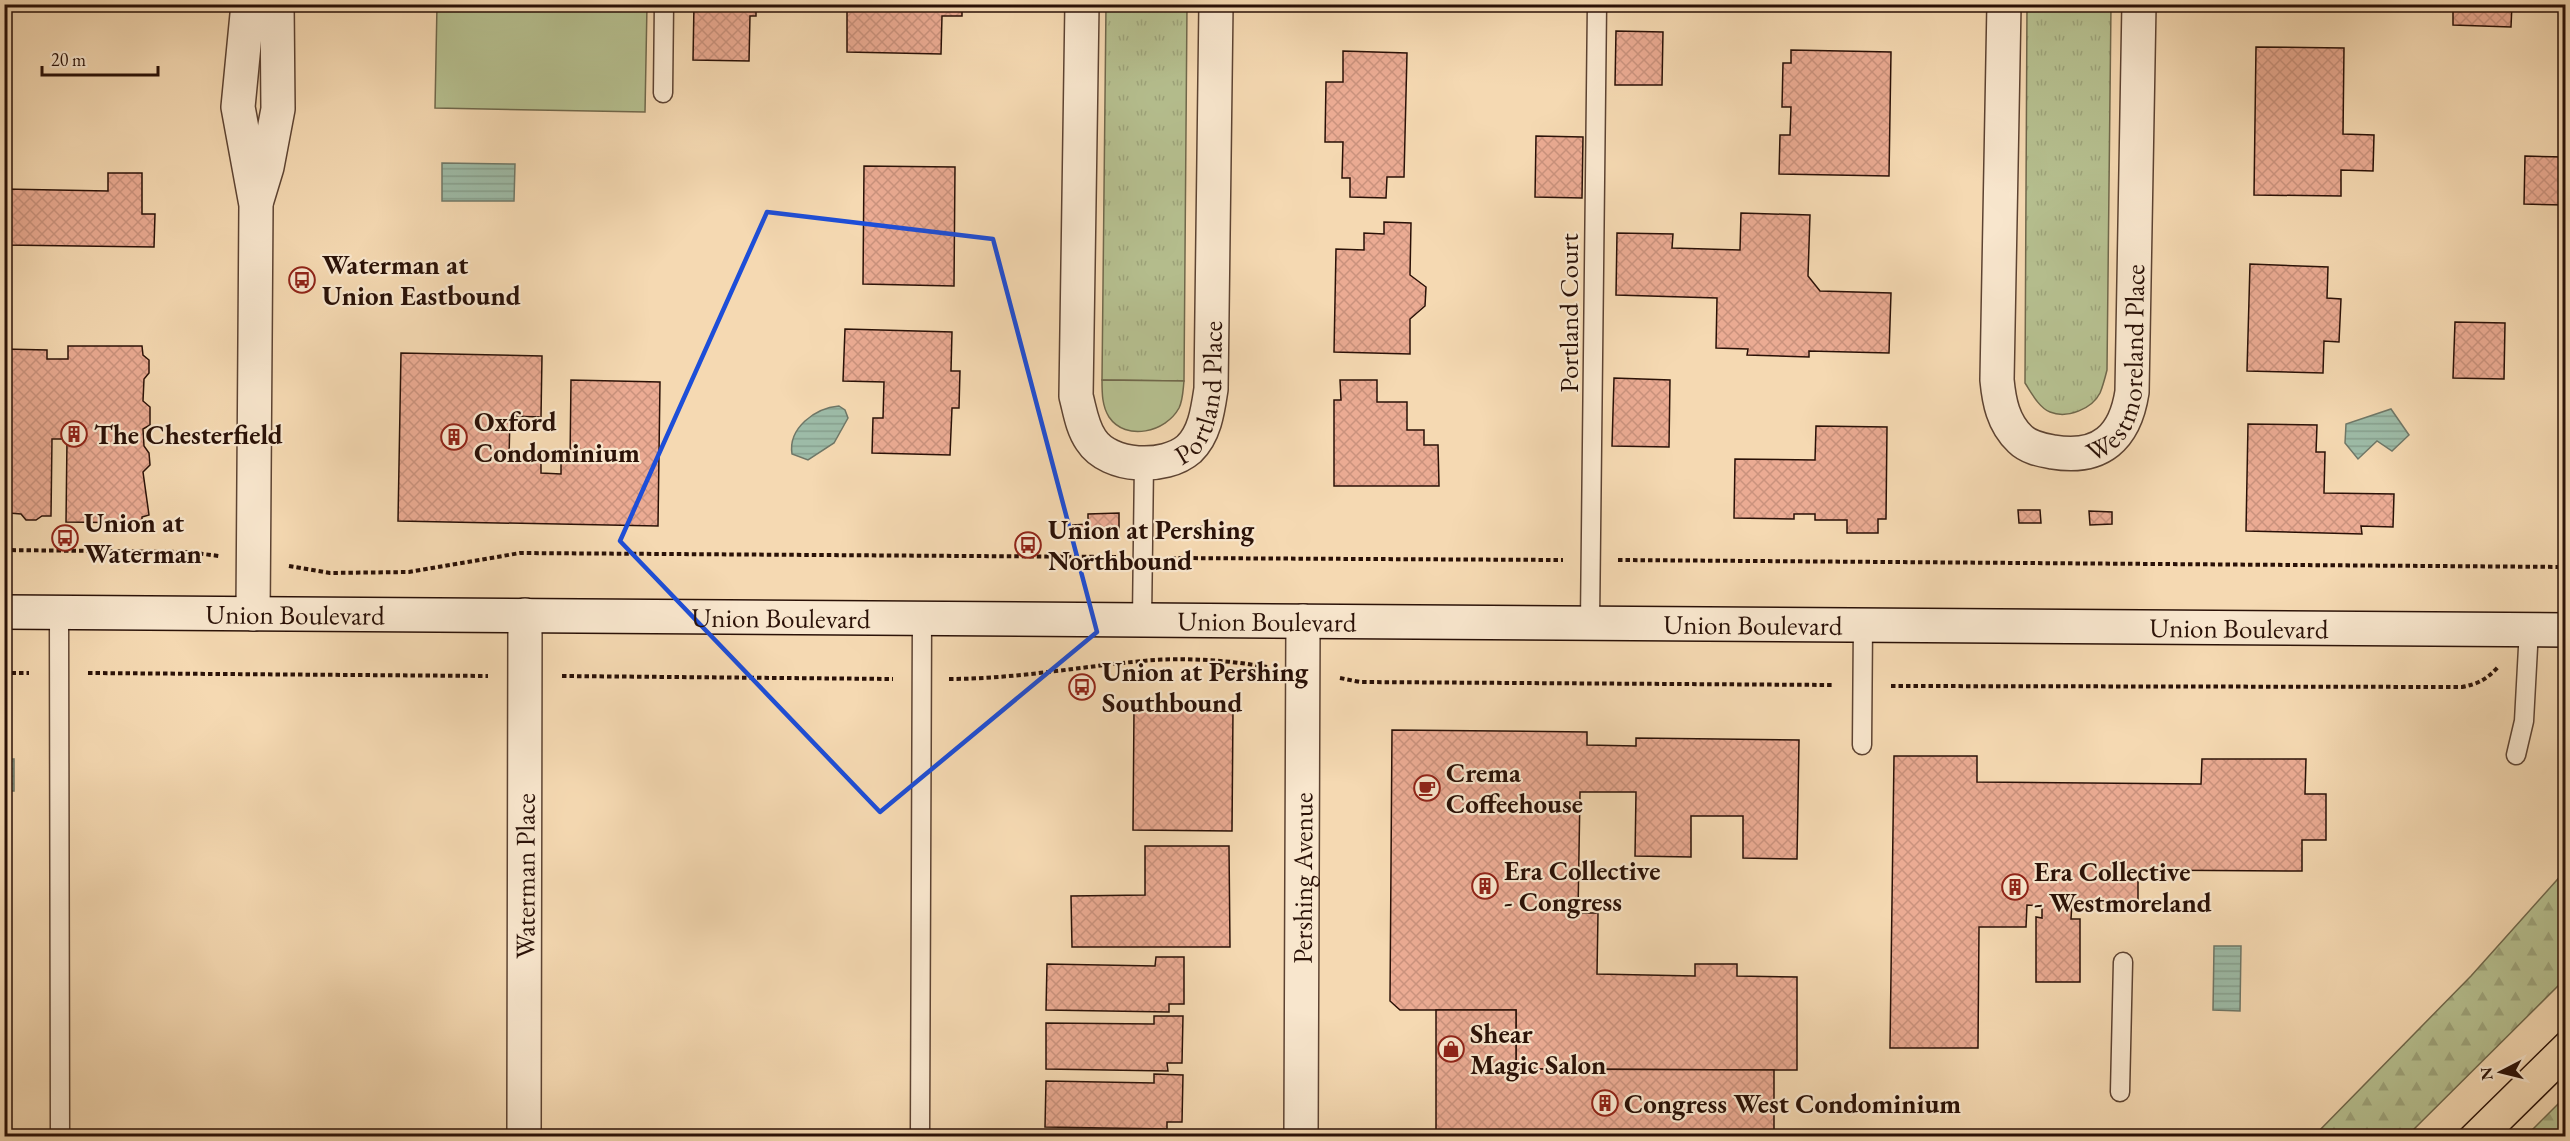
<svg xmlns="http://www.w3.org/2000/svg" width="2570" height="1141" font-family="'EB Garamond',serif">
<defs>
<pattern id="grass-tufts" width="24" height="20" patternUnits="userSpaceOnUse" patternTransform="scale(1.5)"><rect width="24" height="20" fill="#b6c090"/><path d="M3 7l-1-3M5 7V3M7 7l1-3M15 17l-1-3M17 17v-4M19 17l1-3" fill="none" stroke="#9da47b"/></pattern>
<pattern id="forest-firs" width="22" height="20" patternUnits="userSpaceOnUse" patternTransform="scale(1.5)"><rect width="22" height="20" fill="#b6c090"/><path d="M5 1l3.5 6h-7zM16 11l3.5 6h-7z" fill="#9da47b"/></pattern>
<pattern id="water-rules" width="6" height="5" patternUnits="userSpaceOnUse" patternTransform="scale(1.5)"><rect width="6" height="5" fill="#9dbba7"/><path d="M0 2.5h6" fill="none" stroke="#87a08e"/></pattern>
<pattern id="building-cross-hatch" width="8" height="8" patternUnits="userSpaceOnUse" patternTransform="scale(1.5)"><rect width="8" height="8" fill="#ebab93"/><path d="M0 0l8 8M0 8l8-8" fill="none" stroke="#ca927d"/></pattern>
</defs>
<rect width="100%" height="100%" fill="#f5d9b2"/>
<filter id="stains"><feTurbulence type="fractalNoise" baseFrequency=".00333" numOctaves="4"/><feColorMatrix values="0 0 0 0 .2 0 0 0 0 .09 0 0 0 0 .02 0 0 0 .5 -.17"/></filter>
<radialGradient id="worn" r=".72"><stop offset=".6" stop-color="#630" stop-opacity="0"/><stop offset="1" stop-color="#630" stop-opacity=".3"/></radialGradient>
<g fill="url(#grass-tufts)" stroke="#70684c" stroke-width="1.5">
<path d="M 1106,5 L 1187,5 L 1184,381 L 1102,380 Z"/>
<path d="M 2027,5 L 2111,5 L 2107,370 C 2105,378 2103,386 2100,393 C 2092,409 2067,419 2050,412 C 2039,408 2031,392 2025,383 Z"/>
</g>
<g fill="url(#forest-firs)" stroke="#70684c" stroke-width="1.5">
<path d="M 2565,871 L 2565,979 L 2407,1136 L 2314,1136 L 2471,976 Z"/>
<path d="M 2565,1097 L 2565,1136 L 2526,1136 Z"/>
</g>
<g fill="#b6c090" stroke="#70684c" stroke-width="1.5">
<path d="M 437,5 L 647,5 L 645,112 L 435,108 Z"/>
<path d="M 1102,380 L 1184,381 C 1183,390 1183,400 1179,408 C 1166,432 1126,442 1109,417 C 1102,406 1102,393 1102,380 Z"/>
</g>
<g fill="url(#water-rules)" stroke="#6f7767" stroke-width="1.5">
<path d="M 442,163 L 515,164 L 514,201 L 442,201 Z"/>
<path d="M 839,406 L 845,410 L 848,418 L 834,443 L 808,460 L 792,454 C 788,428 815,408 839,406 Z"/>
<path d="M 2391,409 L 2409,435 L 2392,451 L 2377,441 L 2358,459 L 2345,443 L 2346,424 Z"/>
<rect x="5" y="759" width="9" height="32"/>
<path d="M 2214,946 L 2241,946 L 2240,1011 L 2213,1010 Z"/>
</g>
<g fill="url(#building-cross-hatch)" stroke="#2a1107" stroke-width="1.5">
<path d="M 694,4 L 756,4 L 756,16 L 750,16 L 749,61 L 693,60 Z"/>
<path d="M 847,4 L 962,4 L 962,16 L 942,16 L 941,54 L 847,52 Z"/>
<path d="M 1351,4 L 1413,4 L 1413,10 L 1351,9 Z"/>
<path d="M 1615,4 L 1659,4 L 1659,9 L 1615,8 Z"/>
<path d="M 2453,4 L 2512,4 L 2511,27 L 2453,25 Z"/>
<path d="M 1616,31 L 1663,32 L 1662,85 L 1615,85 Z"/>
<path d="M 2256,47 L 2344,48 L 2343,134 L 2374,135 L 2373,171 L 2341,170 L 2341,196 L 2254,195 Z"/>
<path d="M 1791,50 L 1891,52 L 1889,176 L 1779,174 L 1780,135 L 1790,135 L 1791,107 L 1782,107 L 1783,63 L 1791,63 Z"/>
<path d="M 1343,51 L 1407,53 L 1404,177 L 1387,177 L 1386,198 L 1350,197 L 1350,178 L 1342,178 L 1343,142 L 1325,142 L 1326,82 L 1343,82 Z"/>
<path d="M 1536,136 L 1583,137 L 1582,198 L 1535,197 Z"/>
<path d="M 2525,156 L 2564,157 L 2564,205 L 2524,204 Z"/>
<path d="M 864,166 L 955,167 L 954,286 L 863,284 Z"/>
<path d="M 108,173 L 142,173 L 142,214 L 155,214 L 154,247 L 4,245 L 4,189 L 108,191 Z"/>
<path d="M 1741,213 L 1810,215 L 1808,276 L 1820,291 L 1891,293 L 1889,353 L 1809,351 L 1809,357 L 1747,355 L 1748,349 L 1716,348 L 1717,298 L 1616,295 L 1617,233 L 1673,234 L 1672,248 L 1740,250 Z"/>
<path d="M 1384,222 L 1411,223 L 1410,275 L 1426,287 L 1425,306 L 1410,319 L 1410,354 L 1334,352 L 1336,249 L 1364,250 L 1364,233 L 1384,234 Z"/>
<path d="M 2250,264 L 2328,267 L 2327,298 L 2341,299 L 2339,342 L 2324,341 L 2323,373 L 2247,371 Z"/>
<path d="M 2455,322 L 2505,323 L 2504,379 L 2453,378 Z"/>
<path d="M 845,329 L 952,332 L 951,371 L 960,371 L 959,408 L 952,408 L 950,455 L 872,453 L 873,418 L 883,418 L 884,382 L 843,381 Z"/>
<path d="M 68,346 L 142,346 L 143,355 L 149,360 L 149,373 L 144,379 L 143,401 L 150,407 L 150,425 L 143,429 L 144,446 L 149,453 L 150,465 L 143,472 L 149,515 L 142,517 L 142,523 L 66,522 L 67,439 L 52,439 L 51,516 L 42,516 L 36,520 L 26,520 L 21,514 L 9,513 L 4,518 L 4,349 L 47,350 L 47,359 L 68,359 Z"/>
<path d="M 401,353 L 542,356 L 541,417 L 510,416 L 509,458 L 541,459 L 541,473 L 561,474 L 561,462 L 570,462 L 571,380 L 660,382 L 658,526 L 398,521 Z"/>
<path d="M 1614,378 L 1670,380 L 1669,447 L 1612,446 Z"/>
<path d="M 1340,380 L 1377,380 L 1377,402 L 1407,402 L 1407,430 L 1424,430 L 1424,445 L 1438,445 L 1439,486 L 1334,486 L 1334,400 L 1341,400 Z"/>
<path d="M 2248,424 L 2317,425 L 2316,452 L 2325,452 L 2324,493 L 2394,494 L 2393,527 L 2361,526 L 2362,534 L 2246,531 Z"/>
<path d="M 1816,426 L 1887,427 L 1886,519 L 1878,519 L 1878,533 L 1847,533 L 1847,520 L 1815,520 L 1815,514 L 1794,514 L 1794,519 L 1734,518 L 1735,459 L 1815,460 Z"/>
<path d="M 2018,510 L 2040,510 L 2041,523 L 2019,523 Z"/>
<path d="M 2089,511 L 2112,512 L 2112,524 L 2090,525 Z"/>
<path d="M 1119,513 L 1119,531 L 1088,531 L 1088,514 Z"/>
<path d="M 1088,524 L 1088,535 L 1073,535 L 1073,525 Z"/>
<path d="M 1196,526 L 1210,526 L 1210,536 L 1196,537 Z"/>
<path d="M 1134,709 L 1233,710 L 1232,831 L 1133,830 Z"/>
<path d="M 1392,730 L 1587,732 L 1587,745 L 1636,746 L 1636,738 L 1799,740 L 1797,859 L 1743,858 L 1743,816 L 1691,816 L 1691,857 L 1635,856 L 1636,792 L 1580,792 L 1578,913 L 1598,913 L 1597,974 L 1695,976 L 1695,964 L 1737,964 L 1737,976 L 1797,977 L 1797,1070 L 1516,1069 L 1516,1010 L 1400,1010 L 1390,1001 Z"/>
<path d="M 1894,756 L 1977,756 L 1977,782 L 2201,784 L 2202,759 L 2306,759 L 2305,794 L 2326,794 L 2326,840 L 2302,840 L 2302,871 L 2138,870 L 2138,904 L 2072,903 L 2071,919 L 2080,919 L 2080,982 L 2036,982 L 2036,917 L 2042,918 L 2042,906 L 2027,905 L 2026,927 L 1979,927 L 1978,1048 L 1890,1048 Z"/>
<path d="M 1145,846 L 1229,846 L 1230,947 L 1072,947 L 1071,896 L 1145,895 Z"/>
<path d="M 1156,957 L 1184,957 L 1184,1004 L 1169,1004 L 1169,1012 L 1046,1010 L 1047,964 L 1155,966 Z"/>
<path d="M 1436,1010 L 1516,1010 L 1516,1069 L 1774,1070 L 1774,1136 L 1436,1136 Z"/>
<path d="M 1154,1016 L 1183,1016 L 1182,1063 L 1167,1063 L 1168,1071 L 1046,1069 L 1046,1023 L 1154,1024 Z"/>
<path d="M 1154,1074 L 1183,1075 L 1182,1122 L 1167,1122 L 1167,1129 L 1045,1127 L 1046,1081 L 1154,1083 Z"/>
</g>
<g fill="none" stroke-linecap="round" stroke-linejoin="round">
<g stroke="#5d4332" stroke-width="21">
<g id="lane">
<path d="M 663,93 L 664,4"/>
<path d="M 59,612 L 60,1136"/>
<path d="M 1142,620 L 1144,462"/>
<path d="M 1590,622 L 1597,4"/>
<path d="M 1862,745 L 1863,623"/>
<path d="M 2516,755 L 2524,721 L 2529,629"/>
<path d="M 2120,1092 L 2123,962"/>
<path d="M 920,1136 L 922,618"/>
</g>
</g>
<g stroke="#5d4332" stroke-width="36">
<g id="street">
<path d="M 248,4 L 238,107 L 256,205 L 253,614"/>
<path id="s1" d="M 1082,4 L 1076,396 C 1080,411 1082,427 1091,440 C 1109,468 1165,470 1189,449 C 1205,434 1208,409 1211,389 L 1216,4"/>
<path id="s2" d="M 2004,4 L 1997,380 C 1999,401 2003,423 2020,439 C 2029,448 2042,450 2053,452 C 2101,460 2125,437 2132,392 L 2139,4"/>
<path d="M 257,200 L 267,167 L 278,109 L 277,4"/>
<path id="s3" d="M 524,1136 L 525,615"/>
<path id="s4" d="M 1301,1136 L 1303,621"/>
</g>
</g>
<g stroke="#2a1107" stroke-width="36">
<g id="secondary">
<path id="s5" d="M 4,612 L 2566,630"/>
</g>
</g>
<g stroke="#2a1107" stroke-width="4" stroke-dasharray="4.5 3" stroke-linecap="butt">
<path d="M 4,550 L 188,552 L 219,556"/>
<path d="M 1171,558 L 1563,560"/>
<path d="M 1618,560 L 2566,567"/>
<path d="M 289,566 L 330,573 L 409,572 L 520,553 L 1116,557"/>
<path d="M 4,673 L 29,673"/>
<path d="M 88,673 L 488,676"/>
<path d="M 562,676 L 893,679"/>
<path d="M 1340,678 L 1360,682 L 1833,685"/>
<path d="M 949,679 C 1014,679 1078,667 1142,661 C 1183,657 1227,660 1267,667"/>
<path d="M 1891,686 L 2462,687 C 2478,684 2487,679 2498,667"/>
</g>
<use href="#lane" stroke="#f8e6cd" stroke-width="18"/>
<use href="#street" stroke="#f8e6cd" stroke-width="33"/>
<use href="#secondary" stroke="#f8e6cd" stroke-width="33"/>
<g stroke="#2a1107" stroke-width="1.5">
<path d="M 2454,1136 L 2566,1026"/>
<path d="M 2503,1136 L 2566,1074"/>
</g>
</g>
<path fill="none" stroke="#1d4ed8" stroke-width="4.5" stroke-linejoin="round" d="M 767,212 L 993,239 L 1097,632 L 880,812 L 620,541 Z"/>
<defs>
<g id="bus-ring" transform="scale(1.35)"><circle r="9.5" fill="#f8e6cd" stroke="#8f2418" stroke-width="1.5"/><path d="M-5-6H5V4H4V6H2V4H-2V6H-4V4H-5ZM-3.5-4V0h7V-4ZM-3.5 1.2v1.5H-2V1.2ZM2 1.2v1.5H3.5V1.2Z" fill="#8f2418"/></g>
<g id="building-ring" transform="scale(1.35)"><circle r="9.5" fill="#f8e6cd" stroke="#8f2418" stroke-width="1.5"/><path d="M-4-6H4V6H1V3H-1V6H-4ZM-2.5-4.3h1.7v1.8h-1.7ZM.8-4.3h1.7v1.8H.8ZM-2.5-1h1.7V.8h-1.7ZM.8-1h1.7V.8H.8Z" fill="#8f2418"/></g>
<g id="cafe-ring" transform="scale(1.35)"><circle r="9.5" fill="#f8e6cd" stroke="#8f2418" stroke-width="1.5"/><path d="M-5.5-4.5H6V0H3Q3 3.5 0 3.5H-2.5Q-5.5 3.5-5.5 0ZM3-3.2v2h1.7v-2ZM-6 4.5H4V6H-6Z" fill="#8f2418"/></g>
<g id="shop-ring" transform="scale(1.35)"><circle r="9.5" fill="#f8e6cd" stroke="#8f2418" stroke-width="1.5"/><path d="M-5-2.5h2.3a2.7 3.5 0 0 1 5.4 0H5L5.5 6h-11ZM-1.5-2.5h3a1.5 2.3 0 0 0-3 0Z" fill="#8f2418"/></g>
</defs>
<g fill-rule="evenodd">
<use href="#bus-ring" x="302" y="280"/>
<use href="#building-ring" x="74" y="434"/>
<use href="#building-ring" x="454" y="437"/>
<use href="#bus-ring" x="65" y="538"/>
<use href="#bus-ring" x="1028" y="545"/>
<use href="#bus-ring" x="1082" y="687"/>
<use href="#cafe-ring" x="1427" y="788"/>
<use href="#building-ring" x="1485" y="886"/>
<use href="#building-ring" x="2015" y="887"/>
<use href="#shop-ring" x="1451" y="1049"/>
<use href="#building-ring" x="1605" y="1103"/>
</g>
<g text-anchor="middle" dominant-baseline="central" stroke-width="4.5" stroke-linejoin="round" paint-order="stroke">
<g font-size="27" font-weight="bold" fill="#2a1107" stroke="#f8e6cd" text-anchor="start">
<text x="322" y="264">Waterman at<tspan x="322" dy="31">Union Eastbound</tspan></text>
<text x="474" y="421">Oxford<tspan x="474" dy="31">Condominium</tspan></text>
<text x="94" y="434">The Chesterfield</text>
<text x="84" y="522">Union at<tspan x="84" dy="31">Waterman</tspan></text>
<text x="1048" y="529">Union at Pershing<tspan x="1048" dy="31">Northbound</tspan></text>
<text x="1102" y="671">Union at Pershing<tspan x="1102" dy="31">Southbound</tspan></text>
<text x="1446" y="772">Crema<tspan x="1446" dy="31">Coffeehouse</tspan></text>
<text x="1504" y="870">Era Collective<tspan x="1504" dy="31">- Congress</tspan></text>
<text x="2034" y="871">Era Collective<tspan x="2034" dy="31">- Westmoreland</tspan></text>
<text x="1470" y="1033">Shear<tspan x="1470" dy="31">Magic Salon</tspan></text>
<text x="1624" y="1103">Congress West Condominium</text>
</g>
<g font-size="27" fill="#2a1107" stroke="#f8e6cd">
<text transform="translate(1568 313) rotate(-90)">Portland Court</text>
<text stroke="none"><textPath href="#s2" startOffset="615">Westmoreland Place</textPath></text>
<text stroke="none"><textPath href="#s1" startOffset="606">Portland Place</textPath></text>
<text stroke="none"><textPath href="#s5" startOffset="291">Union Boulevard</textPath></text>
<text stroke="none"><textPath href="#s5" startOffset="777">Union Boulevard</textPath></text>
<text stroke="none"><textPath href="#s5" startOffset="1263">Union Boulevard</textPath></text>
<text stroke="none"><textPath href="#s5" startOffset="1749">Union Boulevard</textPath></text>
<text stroke="none"><textPath href="#s5" startOffset="2235">Union Boulevard</textPath></text>
<text stroke="none"><textPath href="#s3" startOffset="260">Waterman Place</textPath></text>
<text stroke="none"><textPath href="#s4" startOffset="258">Pershing Avenue</textPath></text>
</g>
</g>
<rect width="2570" height="1141" fill="none" stroke="#f5d9b2" stroke-width="24"/>
<rect x="6" y="6" width="2558" height="1129" fill="none" stroke="#2a1107" stroke-width="3"/>
<rect x="12" y="12" width="2546" height="1117" fill="none" stroke="#2a1107" stroke-width="1.5"/>
<g transform="translate(2501 1072) rotate(263)" stroke="#f8e6cd" stroke-width="4.5" paint-order="stroke">
<path d="M0-4.5L10 22L0 15L-10 22Z" fill="#2a1107"/>
<text y="-9" font-size="16" font-weight="bold" text-anchor="middle" fill="#2a1107">N</text>
</g>
<path d="M42 66v9h116v-9" fill="none" stroke="#2a1107" stroke-width="3"/>
<text x="51" y="66" font-size="18" fill="#2a1107" stroke="#f8e6cd" stroke-width="4.5" paint-order="stroke">20 m</text>
<rect width="100%" height="100%" filter="url(#stains)"/>
<rect width="100%" height="100%" fill="url(#worn)"/>
</svg>
